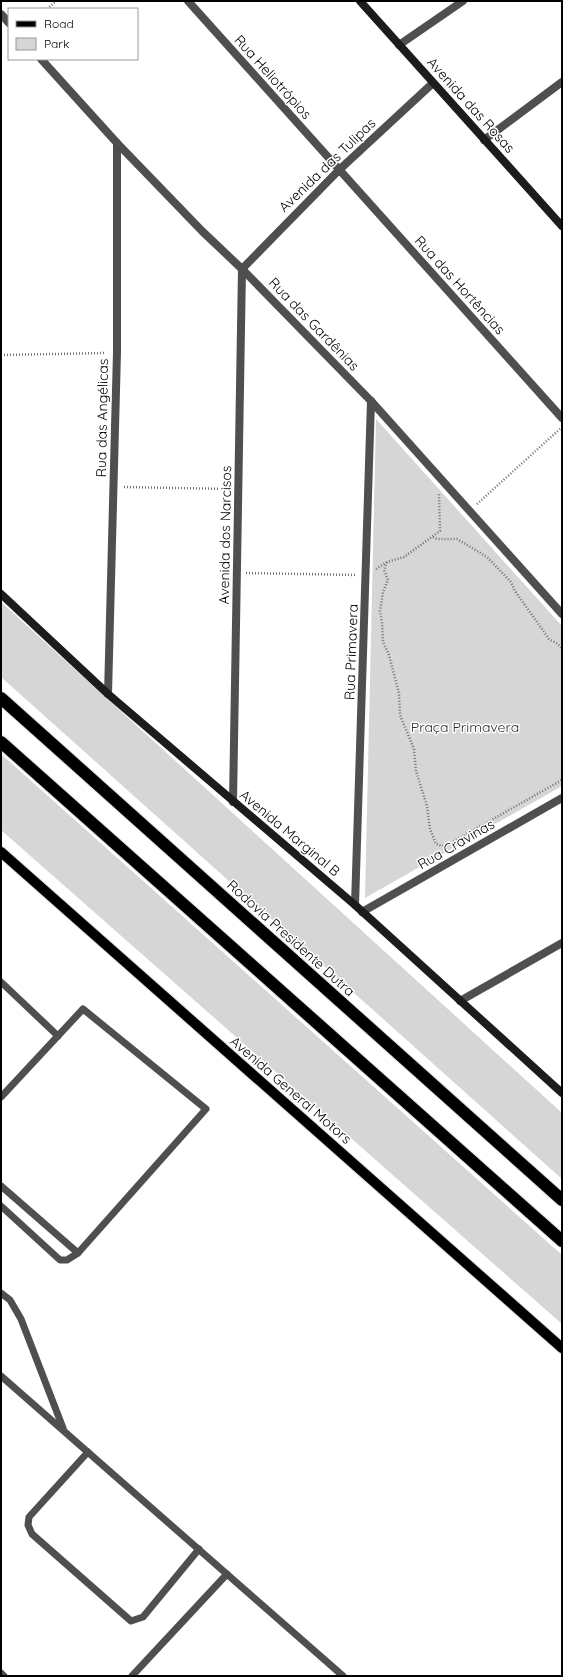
<svg xmlns="http://www.w3.org/2000/svg" width="563" height="1677" font-family="Quicksand,sans-serif">
<rect width="100%" height="100%" fill="#fff"/>
<g fill="#d6d6d6">
<path d="M 376,419 L 562,626 L 562,786 L 365,898 Z"/>
<path d="M 1,602 L 562,1113 L 562,1179 L 1,677 Z"/>
<path d="M 1,754 L 562,1255 L 562,1324 L 1,830 Z"/>
</g>
<g fill="none" stroke-linecap="round" stroke-linejoin="round">
<g stroke="#dbdbdb" stroke-width="12">
<path id="primary" d="M 1,852 L 562,1348"/>
</g>
<g stroke="#dbdbdb" stroke-width="14">
<g id="highway">
<path d="M 1,698 L 562,1200"/>
<path d="M 1,742 L 562,1241"/>
</g>
</g>
<g stroke="#717171" stroke-width="2.5" stroke-dasharray="1 2" stroke-linecap="butt">
<path d="M 47,9 L 56,1"/>
<path d="M 1,355 L 106,353"/>
<path d="M 124,487 L 229,489"/>
<path d="M 477,504 L 561,428"/>
<path d="M 433,537 L 437,539 L 457,539 L 487,557 L 511,582 L 515,591 L 549,639 L 558,644 L 562,649"/>
<path d="M 387,562 L 384,570 L 388,580 L 383,592 L 380,611 L 382,622 L 383,642 L 389,655 L 399,693 L 400,715 L 414,749 L 416,771 L 427,806 L 430,829 L 436,844 L 442,846 L 449,844 L 562,780"/>
<path d="M 376,569 L 387,562 L 404,557 L 440,531 L 439,494"/>
<path d="M 246,573 L 357,575"/>
</g>
<g stroke="#4f4f4f" stroke-width="7">
<path d="M 1,982 L 58,1036"/>
<path d="M 1,1097 L 83,1009 L 206,1109 L 78,1253 L 67,1260 L 60,1260 L 1,1206"/>
<path d="M 1,1186 L 78,1253"/>
<path d="M 1,1293 L 10,1300 L 21,1319 L 63,1428"/>
<path d="M 1,1376 L 343,1676"/>
<path d="M 88,1452 L 29,1517 L 28,1525 L 32,1534 L 131,1621 L 143,1617 L 199,1549"/>
<path d="M 1,1673 L 4,1676"/>
<path d="M 132,1676 L 227,1574"/>
</g>
<g stroke="#4f4f4f" stroke-width="8">
<path d="M 188,1 L 562,418"/>
<path d="M 1,14 L 9,23"/>
<path d="M 399,45 L 463,1"/>
<path d="M 41,59 L 117,143 L 202,231 L 242,269 L 371,401 L 562,614"/>
<path d="M 484,140 L 562,82"/>
<path d="M 108,694 L 117,352 L 117,143"/>
<path d="M 233,802 L 242,269 L 339,170 L 433,83"/>
<path d="M 355,905 L 371,401"/>
<path d="M 362,912 L 562,798"/>
<path d="M 460,1001 L 562,943"/>
</g>
<g stroke="#1c1c1c" stroke-width="8">
<path d="M 360,1 L 562,226"/>
<path d="M 1,594 L 108,694 L 355,905 L 562,1093"/>
</g>
<use href="#primary" stroke="#000" stroke-width="10"/>
<use href="#highway" stroke="#000" stroke-width="12"/>
</g>
<g text-anchor="middle" dominant-baseline="central" stroke-width="3" stroke-linejoin="round" paint-order="stroke">
<g font-size="14" fill="#000" stroke="#fff">
<text transform="translate(273 77) rotate(48)">Rua Heliotrópios</text>
<text transform="translate(471 105) rotate(48)">Avenida das Rosas</text>
<text transform="translate(327 165) rotate(-44)">Avenida das Tulipas</text>
<text transform="translate(460 285) rotate(48)">Rua das Hortências</text>
<text transform="translate(314 324) rotate(46)">Rua das Gardênias</text>
<text transform="translate(102 418) rotate(-89)">Rua das Angélicas</text>
<text transform="translate(225 535) rotate(-89)">Avenida dos Narcisos</text>
<text transform="translate(351 652) rotate(-88)">Rua Primavera</text>
<text transform="translate(290 833) rotate(40)">Avenida Marginal B</text>
<text transform="translate(456 844) rotate(-30)">Rua Cravinas</text>
<text transform="translate(291 938) rotate(42)">Rodovia Presidente Dutra</text>
<text transform="translate(291 1090) rotate(41)">Avenida General Motors</text>
</g>
<g font-size="14" fill="#2d2d2d" stroke="#fff">
<text x="465" y="727">Praça Primavera</text>
</g>
</g>
<rect width="563" height="1677" fill="none" stroke="#000000" stroke-width="4"/>
<rect x="8" y="8" width="130" height="52" fill="#ffffff" stroke="#999999"/>
<rect x="16" y="21" width="20" height="6" fill="#000000" stroke="#999999"/>
<text x="44" y="28" font-size="12" fill="#000000">Road</text>
<rect x="16" y="38" width="20" height="12" fill="#d6d6d6" stroke="#999999"/>
<text x="44" y="48" font-size="12" fill="#000000">Park</text>
</svg>
